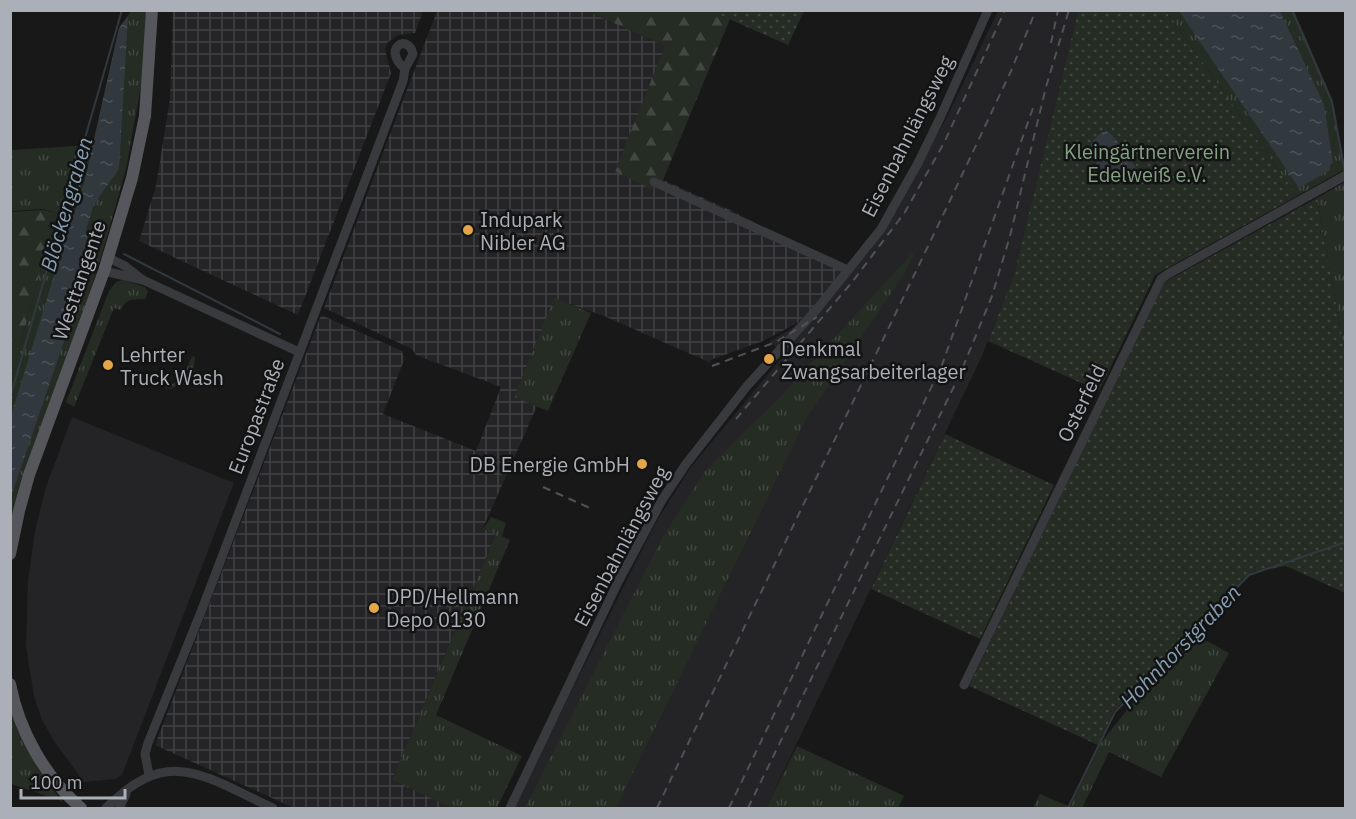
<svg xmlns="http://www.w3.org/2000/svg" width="1356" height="819" font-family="'IBM Plex Sans',sans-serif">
<defs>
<pattern id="industrial-grid" width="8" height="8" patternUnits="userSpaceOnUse" patternTransform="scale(1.5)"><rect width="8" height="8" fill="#242426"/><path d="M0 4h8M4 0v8" fill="none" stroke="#414143"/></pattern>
<pattern id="grass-tufts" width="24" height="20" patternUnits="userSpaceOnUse" patternTransform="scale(1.5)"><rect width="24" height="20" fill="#242c24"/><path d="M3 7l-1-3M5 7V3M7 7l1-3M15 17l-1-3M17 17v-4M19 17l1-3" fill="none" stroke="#414842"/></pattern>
<pattern id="forest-firs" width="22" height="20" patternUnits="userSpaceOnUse" patternTransform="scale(1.5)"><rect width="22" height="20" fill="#242c24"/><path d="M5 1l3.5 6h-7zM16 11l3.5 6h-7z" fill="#414842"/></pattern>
<pattern id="park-dots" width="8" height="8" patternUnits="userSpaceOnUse" patternTransform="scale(1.5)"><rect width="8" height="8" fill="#242c24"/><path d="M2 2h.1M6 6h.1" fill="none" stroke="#414842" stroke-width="1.8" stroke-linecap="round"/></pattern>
<pattern id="water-ripples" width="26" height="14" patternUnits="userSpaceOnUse" patternTransform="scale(1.5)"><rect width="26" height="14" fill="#31393e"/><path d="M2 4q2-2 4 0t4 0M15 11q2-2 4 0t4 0" fill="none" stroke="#4c5358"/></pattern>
</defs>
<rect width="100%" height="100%" fill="#181819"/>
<g fill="#242426">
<path d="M 998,11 L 1078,11 L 1014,275 L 981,358 L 766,808 L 513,808 L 656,522 L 691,467 L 784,355 L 770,341 L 800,324 L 886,227 L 946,119 Z"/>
<path d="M 72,417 L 234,483 L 122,775 L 115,779 L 84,782 L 54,741 L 42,720 L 34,696 L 26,647 L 28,581 L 35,531 L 46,487 Z"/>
</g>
<g fill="url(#industrial-grid)">
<path d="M 173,11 L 423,11 L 415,33 L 398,35 L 387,43 L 385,50 L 391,73 L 298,315 L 139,241 L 156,186 L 170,98 Z"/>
<path d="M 437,11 L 587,11 L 665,46 L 651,189 L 663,180 L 728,209 L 818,256 L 843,272 L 812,309 L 797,323 L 763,341 L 710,360 L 711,363 L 604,316 L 555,299 L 515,397 L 537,406 L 483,528 L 496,534 L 392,780 L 453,808 L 294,808 L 155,745 L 321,315 L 402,351 L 404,360 L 383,414 L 476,451 L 501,387 L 416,355 L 412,349 L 324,308 Z"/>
</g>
<g fill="url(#grass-tufts)">
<path d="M 131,11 L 148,11 L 144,69 L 126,169 L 101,257 L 11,536 L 11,379 L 56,213 L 43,209 L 11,211 L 11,150 L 93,145 L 119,28 Z"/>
<path d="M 1166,11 L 1294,11 L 1333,101 L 1345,169 L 1297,196 Z"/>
<path d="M 1345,182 L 1345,354 L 1317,198 Z"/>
<path d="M 917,248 L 904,274 L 807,417 L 616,808 L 525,808 L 662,538 L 705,471 L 780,397 Z"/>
<path d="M 123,280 L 145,287 L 148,292 L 145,299 C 133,300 127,297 121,310 L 114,308 L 74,407 L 66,402 L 109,291 L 116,282 Z"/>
<path d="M 554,298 L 591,313 L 548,411 L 514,397 Z"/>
<path d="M 192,356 L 195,357 L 194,367 L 198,379 L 168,389 L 164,387 L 167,383 L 170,385 L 175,383 L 180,376 L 176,373 L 181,368 L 186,371 Z"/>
<path d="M 491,517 L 506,523 L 502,536 L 510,540 L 436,715 L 522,756 L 497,808 L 452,808 L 392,780 L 496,534 L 483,529 Z"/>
<path d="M 1194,634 L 1229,653 L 1161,777 L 1109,752 L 1082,808 L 1033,808 L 1040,794 L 1070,807 L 1100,744 L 1168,658 Z"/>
<path d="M 10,700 C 25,741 34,767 62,801 L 11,784 Z"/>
<path d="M 797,746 L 904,796 L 898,808 L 766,808 Z"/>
</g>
<g fill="url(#forest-firs)">
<path d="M 587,11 L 711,11 L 730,19 L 663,180 L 651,189 L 615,171 L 665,46 Z"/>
<path d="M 43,210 L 56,213 L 11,379 L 11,212 Z"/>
</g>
<g fill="url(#park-dots)">
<path d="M 711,11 L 804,11 L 788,45 Z"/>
<path d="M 1078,11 L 1166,11 L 1297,196 L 1155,275 L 1099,391 L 988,341 L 1014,275 Z"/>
<path d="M 1317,198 L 1345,354 L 1345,593 L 1286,566 L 1253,572 L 1224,597 L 1114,711 L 1098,745 L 969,686 L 1163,283 Z"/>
<path d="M 945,434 L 1054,485 L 980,639 L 871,589 Z"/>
</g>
<g fill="url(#water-ripples)">
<path d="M 1179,11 L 1280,11 L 1324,105 L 1333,163 L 1330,165 L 1330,170 L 1299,188 Z"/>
<path d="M 128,16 L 119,169 L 94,204 L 86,230 L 91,262 L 11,497 L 11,416 L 72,217 L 81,197 L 119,28 Z"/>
<path d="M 1106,131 L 1109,132 L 1123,148 L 1120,151 L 1121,153 L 1128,154 L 1136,169 L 1130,177 L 1119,183 L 1105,182 L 1090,150 C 1089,143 1099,133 1106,131 Z"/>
</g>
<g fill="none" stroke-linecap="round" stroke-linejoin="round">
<g stroke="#31393e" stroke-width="2">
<path d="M 1292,10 L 1332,102 L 1345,173"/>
<path d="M 124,254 L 280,334"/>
<path d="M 10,398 L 122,10"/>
<path d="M 1068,808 L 1115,712 L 1249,575 L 1346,542"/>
</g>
<g stroke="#393a3e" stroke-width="9">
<path d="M 654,182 L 848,270"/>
<path d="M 109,258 L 125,266 L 143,280 L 299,352"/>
<path d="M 104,271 L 143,280"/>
<path d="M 964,685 L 1161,279 L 1168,274 L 1346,175"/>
<path d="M 149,775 L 145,754 L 148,743 L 201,612 L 403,81 L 405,69 L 413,54 C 408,32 381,49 405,69"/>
<path d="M 106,808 C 169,744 205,777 273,808"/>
<path d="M 119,808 L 126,794"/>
<path d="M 510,808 L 618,582 L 662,500 L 686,464 L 747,386 L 817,309 L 881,229 L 918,163 L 940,118 L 988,10"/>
</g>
<g stroke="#55575d" stroke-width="12">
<path d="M 10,554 L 19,511 L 29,475 L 104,271 L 132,178 L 145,116 L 152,10"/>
<path d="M 10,684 C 19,731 45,777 81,808"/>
</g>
<g stroke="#505257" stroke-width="2" stroke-dasharray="8 6" stroke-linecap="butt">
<path d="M 1051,43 L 1058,10"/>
<path d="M 712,366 L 776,342 L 817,317"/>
<path d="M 736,419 L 853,281 L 905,212 L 944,143 L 1005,10"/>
<path d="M 543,487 L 592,509"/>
<path d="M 657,808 L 945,211 L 1011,71 L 1036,10"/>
<path d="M 729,808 L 942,365 L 1033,108"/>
<path d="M 748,808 L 961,372 L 992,296 L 1010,236 L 1046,87 L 1069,10"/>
</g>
</g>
<g fill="#e3a546" stroke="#131314" stroke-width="2">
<circle cx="468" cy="230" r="6"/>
<circle cx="769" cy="359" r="6"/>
<circle cx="108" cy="365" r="6"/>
<circle cx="642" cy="464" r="6"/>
<circle cx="374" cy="608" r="6"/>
</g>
<g text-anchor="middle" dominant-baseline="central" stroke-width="5" stroke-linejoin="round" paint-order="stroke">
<g font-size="20" fill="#abb0b8" stroke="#131314">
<text transform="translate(907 136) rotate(-63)">Eisenbahnlängsweg</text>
<text transform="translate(79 280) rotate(-71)">Westtangente</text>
<text transform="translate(1081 403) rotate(-64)">Osterfeld</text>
<text transform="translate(256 416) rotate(-69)">Europastraße</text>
<text transform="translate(621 546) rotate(-62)">Eisenbahnlängsweg</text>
</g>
<g font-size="20" fill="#84a184" stroke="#131314">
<text x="1147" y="151">Kleingärtnerverein<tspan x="1147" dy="23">Edelweiß e.V.</tspan></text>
</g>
<g font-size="20" fill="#abb0b8" stroke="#131314" text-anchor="start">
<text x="480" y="219">Indupark<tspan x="480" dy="23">Nibler AG</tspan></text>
<text x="781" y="348">Denkmal<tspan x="781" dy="23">Zwangsarbeiterlager</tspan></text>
<text x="120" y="354">Lehrter<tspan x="120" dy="23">Truck Wash</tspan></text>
<text x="630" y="464" text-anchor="end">DB Energie GmbH</text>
<text x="386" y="596">DPD/Hellmann<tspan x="386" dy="23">Depo 0130</tspan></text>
</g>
<g font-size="21" font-style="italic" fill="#859eb0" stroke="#131314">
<text transform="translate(66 204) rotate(-74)">Blöckengraben</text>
<text transform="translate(1180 646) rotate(-46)">Hohnhorstgraben</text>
</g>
</g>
<rect width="1356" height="819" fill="none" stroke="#abb0b8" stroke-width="24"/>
<path d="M21 789v9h104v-9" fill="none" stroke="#abb0b8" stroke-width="3"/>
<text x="30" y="789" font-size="18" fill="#abb0b8" stroke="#131314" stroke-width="4.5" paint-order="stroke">100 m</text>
</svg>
